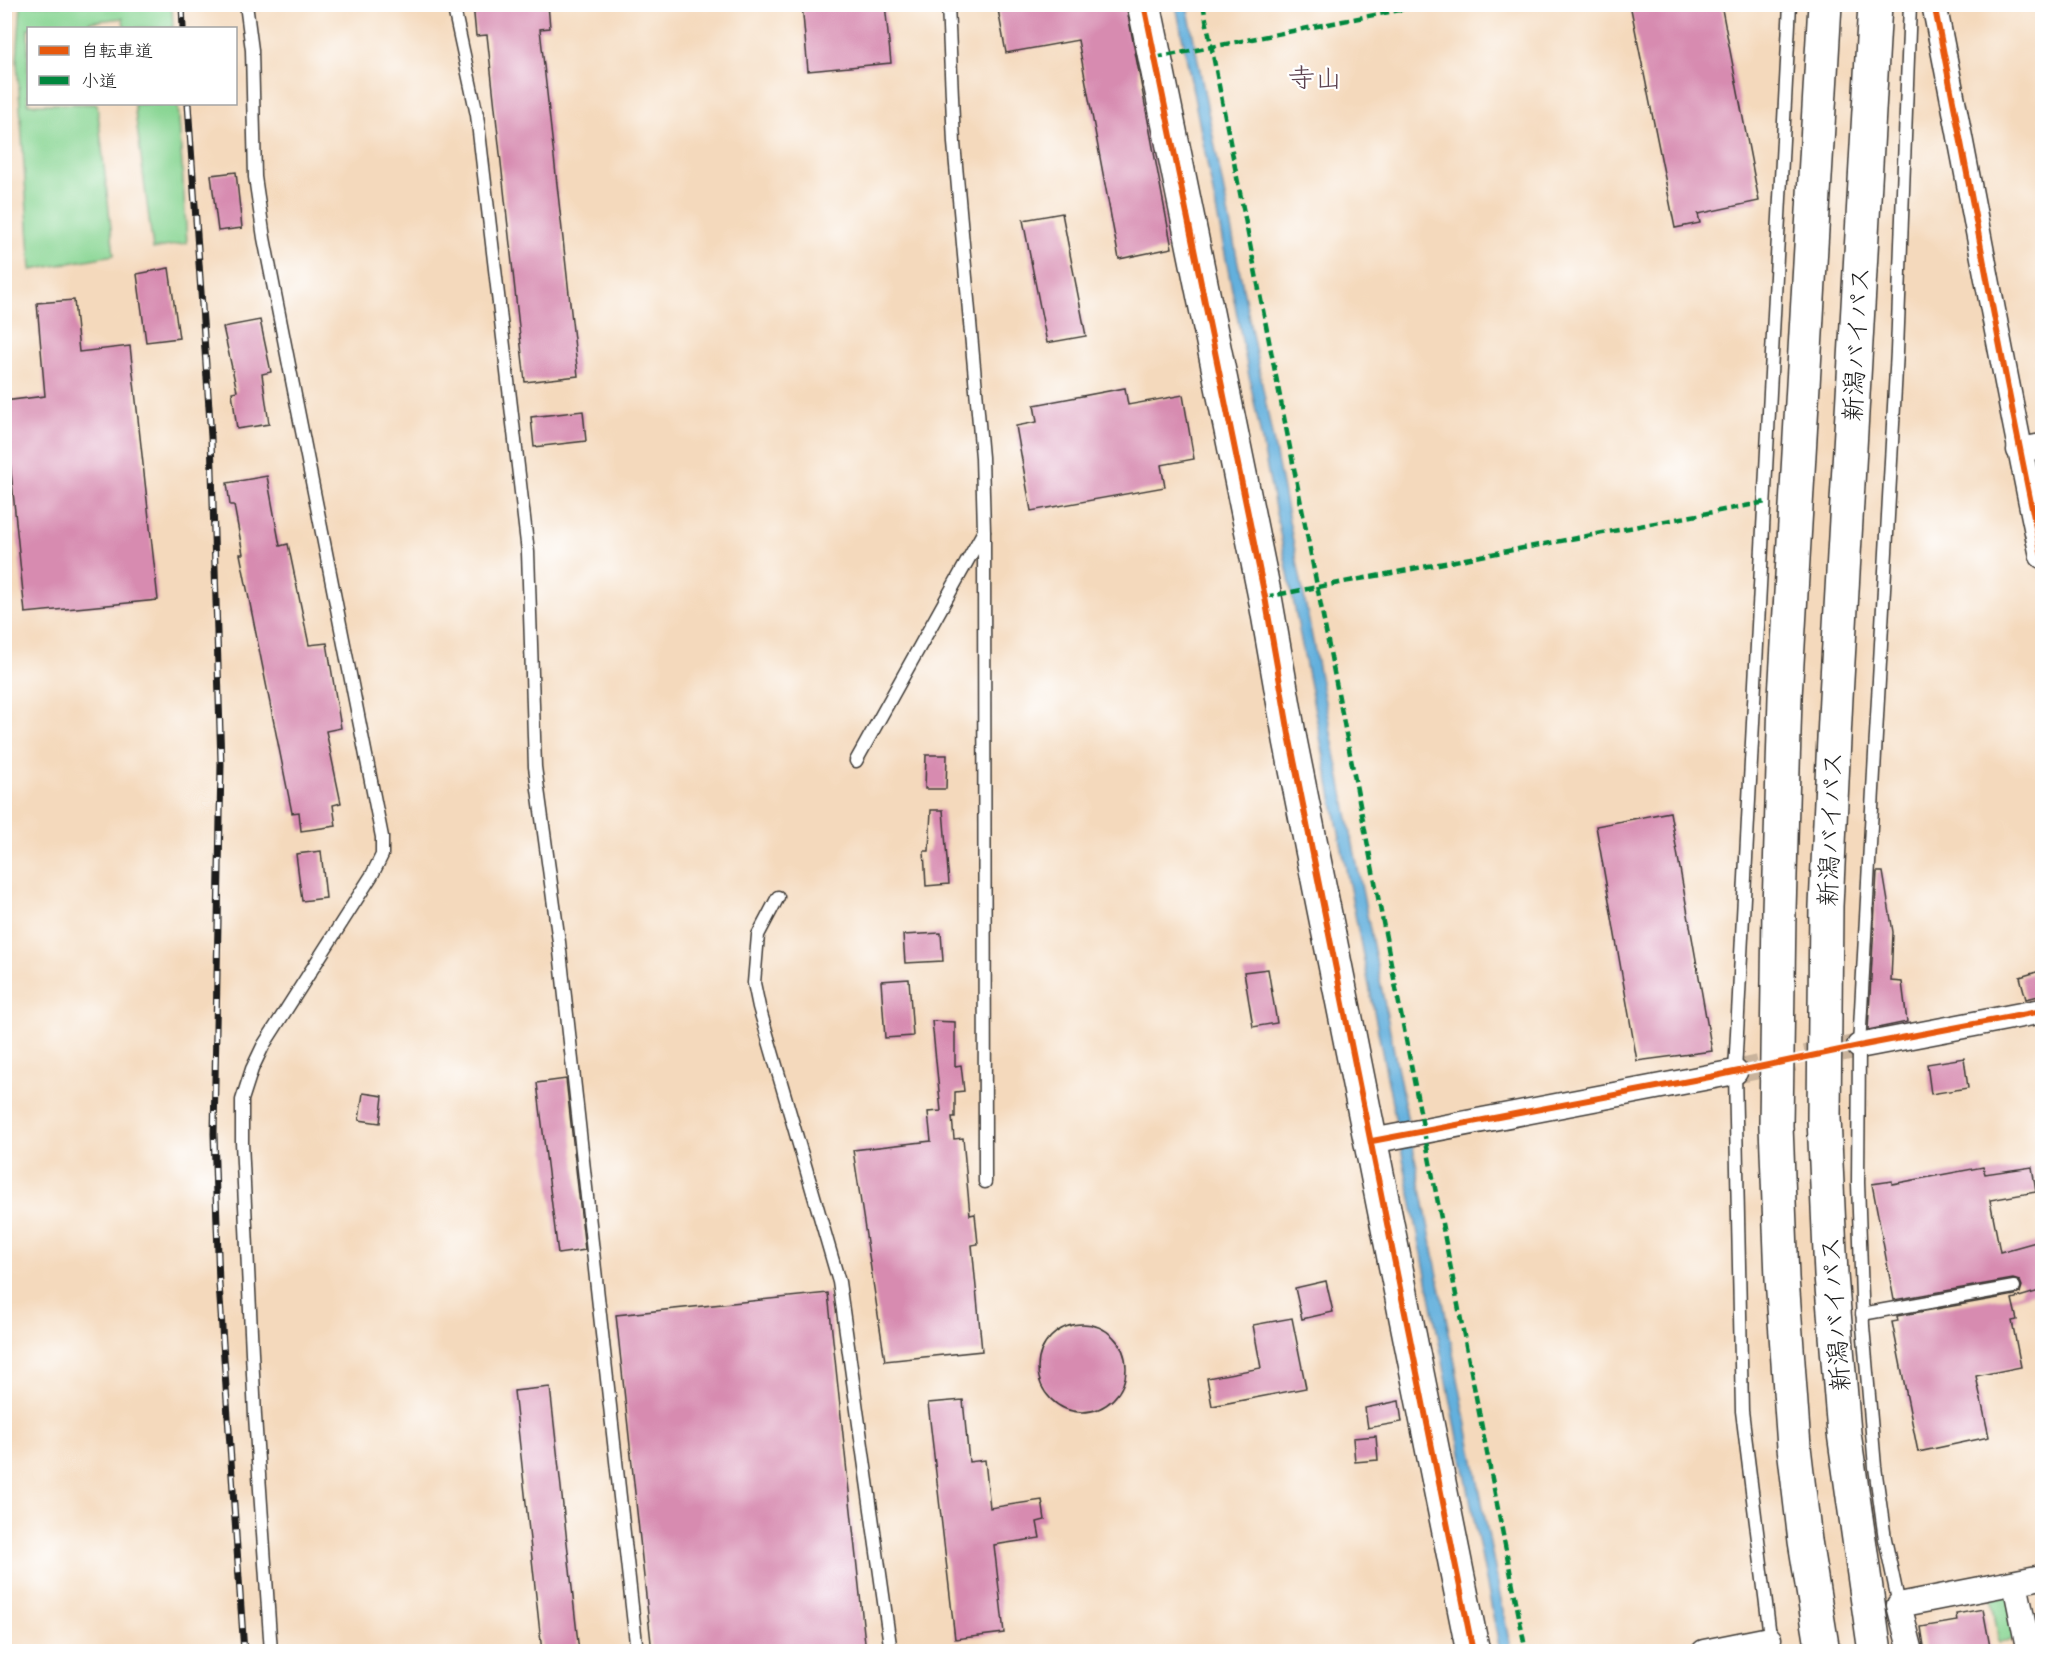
<svg xmlns="http://www.w3.org/2000/svg" width="2047" height="1656" font-family="Itim,'Klee One',sans-serif">
<rect width="100%" height="100%" fill="#fff"/>
<filter id="ink" filterUnits="userSpaceOnUse"><feTurbulence type="fractalNoise" baseFrequency=".0167" numOctaves="2"/><feDisplacementMap in="SourceGraphic" scale="12" xChannelSelector="R" yChannelSelector="G"/><feConvolveMatrix kernelMatrix="1 2 1 2 8 2 1 2 1" color-interpolation-filters="sRGB"/></filter>
<filter id="wash" filterUnits="userSpaceOnUse"><feTurbulence type="fractalNoise" baseFrequency=".008" numOctaves="4" result="noise"/><feDisplacementMap in="SourceGraphic" scale="24" xChannelSelector="R" yChannelSelector="G"/><feGaussianBlur stdDeviation="1.35" result="paint"/><feColorMatrix in="noise" values="0 0 0 0 0 0 0 0 0 0 0 0 0 0 0 0 0 1.4 0 .05"/><feComposite in="paint" operator="in"/></filter>
<g filter="url(#wash)">
<rect width="100%" height="100%" fill="#f4d9bc"/>
<g fill="#88d593" stroke="#527858" stroke-width="1.5">
<path d="M 21,5 L 172,5 L 173,28 L 124,28 L 123,18 L 89,22 L 89,28 L 28,28 L 28,104 L 97,104 L 114,255 L 31,270 L 17,61 Z"/>
<path d="M 134,104 L 178,104 L 187,243 L 153,249 Z"/>
<path d="M 2013,1586 L 2022,1638 L 1999,1642 L 1990,1590 Z"/>
</g>
<path fill="#64b0dd" stroke="#40667c" stroke-width="1.5" d="M 1176,5 L 1187,5 L 1409,1127 L 1511,1651 L 1500,1651 Z"/>
<g id="blocks">
<g fill="#d78bb0">
<path d="M 473,4 L 548,4 L 550,28 L 540,29 L 578,376 L 525,382 L 487,35 L 476,36 Z"/>
<path d="M 802,4 L 885,4 L 891,63 L 808,71 Z"/>
<path d="M 997,4 L 1126,4 L 1172,248 L 1119,259 L 1078,40 L 1006,53 Z"/>
<path d="M 1630,4 L 1721,4 L 1759,201 L 1698,214 L 1700,223 L 1675,228 Z"/>
<path d="M 236,172 L 242,228 L 218,231 L 211,175 Z"/>
<path d="M 1062,213 L 1086,336 L 1047,343 L 1023,220 Z"/>
<path d="M 169,268 L 179,338 L 146,342 L 137,274 Z"/>
<path d="M 74,300 L 79,352 L 130,346 L 158,600 L 25,613 L 4,401 L 45,396 L 37,303 Z"/>
<path d="M 260,320 L 271,372 L 262,374 L 269,424 L 237,429 L 232,392 L 237,391 L 223,327 Z"/>
<path d="M 1125,388 L 1128,405 L 1183,395 L 1194,459 L 1161,465 L 1165,487 L 1031,511 L 1016,426 L 1037,422 L 1034,405 Z"/>
<path d="M 583,411 L 586,441 L 534,447 L 531,417 Z"/>
<path d="M 267,476 L 280,546 L 288,544 L 309,645 L 327,643 L 341,728 L 326,731 L 341,803 L 333,805 L 336,826 L 301,831 L 299,812 L 292,813 L 240,554 L 243,554 L 234,505 L 230,505 L 227,483 Z"/>
<path d="M 926,755 L 947,755 L 946,789 L 925,789 Z"/>
<path d="M 931,810 L 943,810 L 949,884 L 926,886 L 924,851 L 929,851 Z"/>
<path d="M 1670,812 L 1712,1051 L 1637,1061 L 1596,826 Z"/>
<path d="M 321,851 L 326,898 L 302,901 L 296,854 Z"/>
<path d="M 1877,872 L 1883,872 L 1893,932 L 1891,981 L 1902,982 L 1907,1022 L 1868,1030 Z"/>
<path d="M 941,933 L 943,961 L 905,963 L 903,935 Z"/>
<path d="M 1268,969 L 1277,1023 L 1253,1027 L 1244,972 Z"/>
<path d="M 2043,970 L 2043,995 L 2026,999 L 2020,977 Z"/>
<path d="M 909,979 L 913,1036 L 885,1038 L 881,981 Z"/>
<path d="M 932,1021 L 955,1022 L 955,1066 L 961,1065 L 964,1091 L 955,1092 L 955,1117 L 952,1117 L 954,1139 L 963,1138 L 970,1215 L 975,1214 L 978,1244 L 972,1245 L 982,1351 L 885,1361 L 853,1150 L 931,1141 L 928,1112 L 941,1111 Z"/>
<path d="M 1964,1058 L 1968,1088 L 1931,1094 L 1927,1064 Z"/>
<path d="M 566,1079 L 585,1250 L 558,1254 L 537,1083 Z"/>
<path d="M 363,1093 L 383,1096 L 380,1123 L 359,1120 Z"/>
<path d="M 1983,1167 L 1985,1174 L 2032,1167 L 2036,1192 L 1990,1200 L 2000,1252 L 2043,1240 L 2043,1290 L 2012,1299 L 2017,1320 L 2012,1321 L 2021,1367 L 1976,1376 L 1989,1437 L 1918,1452 L 1892,1322 L 1898,1321 L 1897,1316 L 2015,1295 L 2020,1293 L 2022,1286 L 2020,1281 L 2013,1279 L 1894,1300 L 1872,1184 L 1892,1181 L 1892,1184 Z"/>
<path d="M 1326,1281 L 1333,1312 L 1302,1319 L 1295,1288 Z"/>
<path d="M 828,1293 L 866,1652 L 652,1652 L 616,1315 Z"/>
<path d="M 1292,1318 L 1306,1388 L 1212,1406 L 1207,1378 L 1261,1368 L 1253,1325 Z"/>
<circle cx="1082" cy="1368" r="44"/>
<path d="M 550,1387 L 579,1652 L 542,1652 L 514,1391 Z"/>
<path d="M 963,1400 L 969,1462 L 985,1460 L 990,1508 L 1042,1500 L 1045,1520 L 1037,1522 L 1040,1538 L 994,1545 L 1004,1633 L 955,1639 L 928,1403 Z"/>
<path d="M 1399,1401 L 1402,1422 L 1368,1428 L 1365,1408 Z"/>
<path d="M 1376,1436 L 1378,1460 L 1355,1462 L 1353,1438 Z"/>
<path d="M 1983,1609 L 1991,1652 L 1925,1652 L 1921,1627 L 1957,1621 L 1956,1614 Z"/>
</g>
</g>
</g>
<g filter="url(#ink)">
<use href="#blocks" fill-opacity="0" stroke="#3c3834" stroke-width="1.5"/>
<g fill="none" stroke-linecap="round" stroke-linejoin="round">
<path stroke="#c9b39c" stroke-width="24" stroke-dasharray="24 12" stroke-linecap="butt" d="M 1735,1072 L 1859,1046"/>
<g stroke="#3c3834" stroke-width="15">
<g id="lane">
<path d="M 246,4 L 252,50 L 255,177 L 264,238 L 382,837 L 382,855 L 372,875 L 263,1046 L 252,1069 L 242,1100 L 242,1142 L 255,1416 L 271,1652"/>
<path d="M 453,4 L 477,115 L 528,552 L 535,767 L 559,942 L 637,1652"/>
<path d="M 984,532 L 985,1182"/>
<path d="M 856,761 L 984,531 L 982,457 L 954,143 L 948,4"/>
<path d="M 778,897 L 758,935 L 754,983 L 759,1007 L 839,1282 L 891,1652"/>
<path d="M 1862,1314 L 2014,1287"/>
<path d="M 1899,1605 L 1885,1539 L 1875,1467 L 1863,1326 L 1858,1183 L 1859,1046 L 1897,351 L 1910,4"/>
<path d="M 1772,1652 L 1742,1411 L 1735,1072 L 1790,4"/>
</g>
</g>
<g stroke="#3c3834" stroke-width="27">
<g id="street">
<path d="M 1934,4 C 1971,188 2003,373 2042,556"/>
<path d="M 2019,450 L 2042,446"/>
<path d="M 1859,1046 L 2042,1011"/>
<path d="M 1372,1141 L 1735,1072"/>
<path d="M 2015,1583 L 2029,1652"/>
<path d="M 1704,1652 L 1769,1639"/>
<path d="M 1911,1652 L 1899,1605 L 2042,1577"/>
</g>
</g>
<g stroke="#3c3834" stroke-width="36">
<path id="secondary" d="M 1144,4 L 1265,597 L 1290,740 L 1473,1652"/>
</g>
<g stroke="#3c3834" stroke-width="36">
<g id="highway">
<path d="M 1823,1652 L 1805,1541 L 1794,1447 L 1782,1278 L 1776,1126 L 1779,910 L 1785,697 L 1825,4"/>
<path d="M 1875,1652 L 1844,1433 L 1831,1275 L 1824,1118 L 1826,906 L 1836,697 L 1875,4"/>
</g>
</g>
<use href="#lane" stroke="#fff" stroke-width="12"/>
<use href="#street" stroke="#fff" stroke-width="24"/>
<use href="#secondary" stroke="#fff" stroke-width="33"/>
<use href="#highway" stroke="#fff" stroke-width="33"/>
<g stroke="#1c1c1c" stroke-width="7">
<g id="rail">
<path d="M 182,4 L 183,28"/>
<path d="M 188,104 L 211,437 L 221,764 L 214,1134 L 219,1284 L 244,1652"/>
</g>
</g>
<use href="#rail" stroke="#fff" stroke-width="4.5" stroke-dasharray="14" stroke-linecap="butt"/>
<g stroke="#00873e" stroke-width="4.5" stroke-dasharray="9 4.5" stroke-linecap="butt">
<path d="M 1203,4 L 1526,1652"/>
<path d="M 1155,58 L 1430,4"/>
<path d="M 1265,597 L 1766,502"/>
</g>
<g stroke="#fff" stroke-width="10">
<g id="cycleway">
<path d="M 1144,4 L 1265,597 L 1290,740 L 1473,1652"/>
<path d="M 1934,4 C 1971,188 2003,373 2042,556"/>
<path d="M 1372,1141 L 1715,1076 L 1859,1046 L 2042,1011"/>
</g>
</g>
<use href="#cycleway" stroke="#e8590c" stroke-width="6"/>
</g>
</g>
<g text-anchor="middle" dominant-baseline="central" stroke-width="4.5" stroke-linejoin="round" paint-order="stroke">
<g font-size="26" fill="#1c1c1c" stroke="#fff">
<text transform="translate(1856 344) rotate(-87)">新潟バイパス</text>
<text transform="translate(1830 829) rotate(-88)">新潟バイパス</text>
<text transform="translate(1835 1314) rotate(-94)">新潟バイパス</text>
</g>
<g font-size="27" fill="#5d4350" stroke="#fff">
<text x="1315" y="77">寺山</text>
</g>
</g>
<rect width="2047" height="1656" fill="none" stroke="#fff" stroke-width="24"/>
<rect x="27" y="27" width="210" height="78" fill="#ffffff" stroke="#a4a4a4" stroke-width="1.5"/>
<rect x="39" y="46" width="30" height="9" fill="#e8590c" stroke="#a4a4a4" stroke-width="1.5"/>
<text x="81" y="57" font-size="18" fill="#1c1c1c">自転車道</text>
<rect x="39" y="76" width="30" height="9" fill="#00873e" stroke="#a4a4a4" stroke-width="1.5"/>
<text x="81" y="87" font-size="18" fill="#1c1c1c">小道</text>
</svg>
